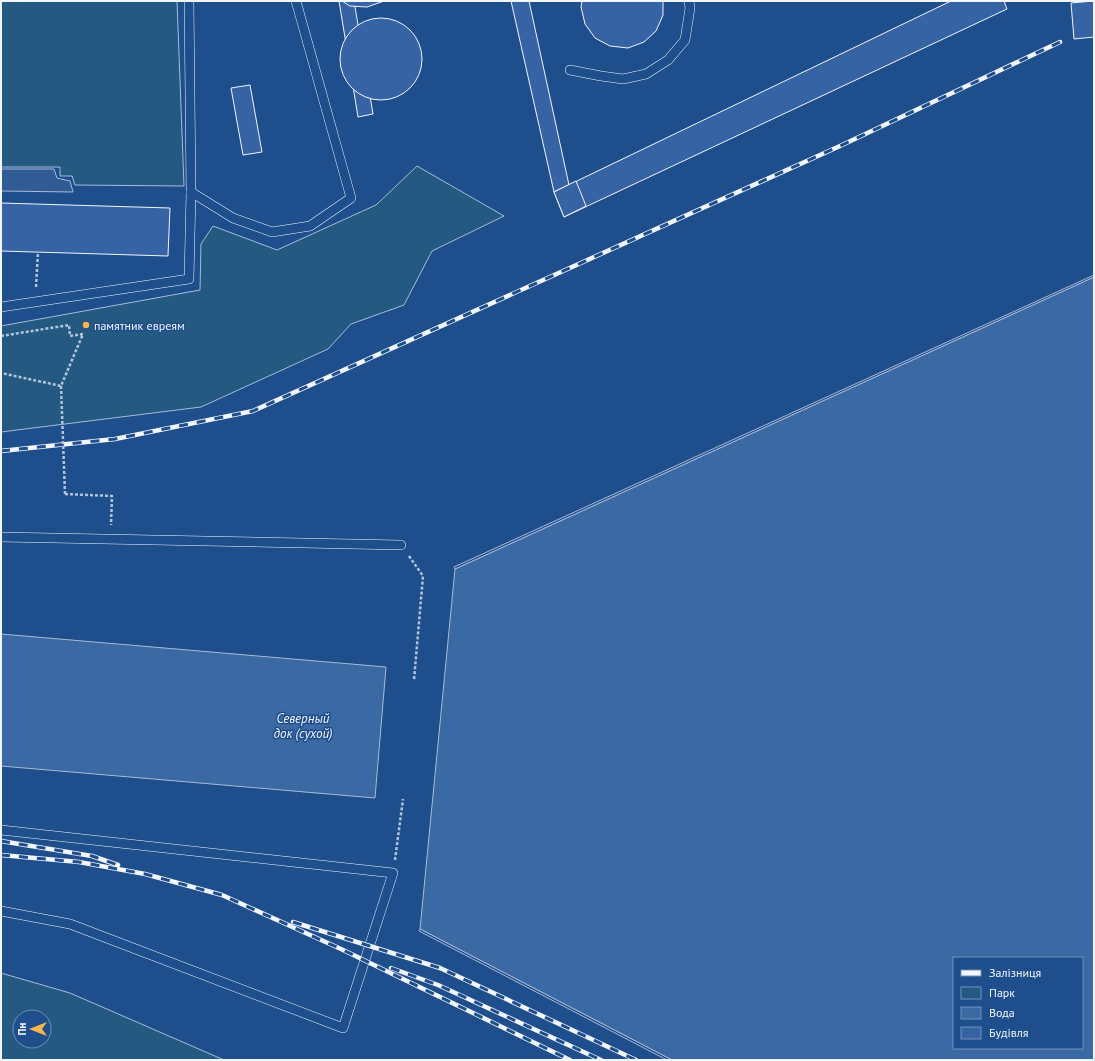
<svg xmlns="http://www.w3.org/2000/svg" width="1095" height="1061" font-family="'PT Sans',sans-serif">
<rect width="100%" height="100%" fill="#1f4e8c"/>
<g fill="#245a82" stroke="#a8bbd7" fill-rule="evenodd">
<path d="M 1,1 L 177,1 L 184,186 L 75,185 L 72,176 L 60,176 L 60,167 L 1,167 Z"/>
<path d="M 417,166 L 504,216 L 432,251 L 404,305 L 351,324 L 328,349 L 201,407 L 1,432 L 1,326 L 200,290 L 201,244 L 213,226 L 277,250 L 376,205 Z"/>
<path d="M 1,973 L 70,993 L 224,1060 L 1,1060 ZM 20,1017 L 44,1017 L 44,1041 L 20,1041 Z"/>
</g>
<path fill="#305b95" stroke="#a8bbd7" d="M 1,169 L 54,169 L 57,178 L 70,181 L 73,192 L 1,191 Z"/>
<g fill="#3b69a3" stroke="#a8bbd7" fill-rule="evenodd">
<path d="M 1094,277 L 1094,1060 L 672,1060 L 420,929 L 455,569 ZM 954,958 L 1082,958 L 1082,1048 L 954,1048 Z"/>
<path d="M 1,634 L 386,667 L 375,798 L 1,766 Z"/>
</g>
<g fill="#1f4e8c" stroke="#a8bbd7">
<path d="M 1094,275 L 1094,277 L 455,569 L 454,567 Z"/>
<path d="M 420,929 L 672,1060 L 667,1060 L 419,931 Z"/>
</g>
<g fill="#3563a3" stroke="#f2f6ff">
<path d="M 339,1 L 354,1 L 373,114 L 358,117 Z"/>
<path d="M 342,1 L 384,1 L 367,7 L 350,6 Z"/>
<path d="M 511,1 L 529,1 L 569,185 L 554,192 Z"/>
<path d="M 582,1 L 663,1 L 663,15 L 656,31 L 644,42 L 628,48 L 610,46 L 595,38 L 585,24 L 581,7 Z"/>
<path d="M 951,1 L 1004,1 L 1007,9 L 564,217 L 554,192 Z"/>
<path d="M 1094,1 L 1094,37 L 1074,39 L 1071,3 Z"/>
<circle cx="381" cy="59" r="41"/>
<path d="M 250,85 L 262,152 L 243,155 L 231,88 Z"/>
<path d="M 576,181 L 586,206 L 564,217 L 554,192 Z"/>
<path d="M 1,203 L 170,208 L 168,256 L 1,251 Z"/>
</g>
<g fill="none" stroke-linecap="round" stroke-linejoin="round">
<g stroke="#f2f6ff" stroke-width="10">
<g id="lane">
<path d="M 570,70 L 601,76 L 623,79 L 646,74 L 668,60 L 685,40 L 690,8 L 689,1"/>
<path d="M 191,192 L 233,218 L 272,232 L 310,226 L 351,198 L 296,1"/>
<path d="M 1,307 L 189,279 L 191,192 L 189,1"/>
<path d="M 1,537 L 401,545"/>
<path d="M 1,830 L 393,873 L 343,1028 L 70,924 L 1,911"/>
</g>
</g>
<g stroke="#b3c4dc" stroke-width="2.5" stroke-dasharray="3 2" stroke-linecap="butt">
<path d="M 36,287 L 38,252"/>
<path d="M 1,336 L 69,325 L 70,336 L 83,334 L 61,386 L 1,373"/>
<path d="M 65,494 L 112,496 L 111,525"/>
<path d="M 409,556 L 423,576 L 414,680"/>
<path d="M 395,860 L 403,799"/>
</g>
<use href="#lane" stroke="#1f4e8c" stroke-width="9"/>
<g stroke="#f2f6ff" stroke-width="4.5">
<g id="rail">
<path d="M 1,451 L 115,439 L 253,411 L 840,146 L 1060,42"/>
<path d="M 1,841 L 92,856 L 118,865"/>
<path d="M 1,855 L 79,862 L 145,874 L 222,895 L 341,949 L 570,1060"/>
<path d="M 293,922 L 440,968 L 636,1060"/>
<path d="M 391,968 L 438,985 L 601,1060"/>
</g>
</g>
<use href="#rail" stroke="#1f4e8c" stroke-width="3" stroke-dasharray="9" stroke-linecap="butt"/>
<path stroke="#b3c4dc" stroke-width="2.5" stroke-dasharray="3 2" stroke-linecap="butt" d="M 61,386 L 65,494"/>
</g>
<circle fill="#ffb74d" stroke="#1f4e8c" stroke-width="1.5" cx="86" cy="325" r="4"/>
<g text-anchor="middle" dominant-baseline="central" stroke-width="3" stroke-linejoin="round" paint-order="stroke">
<g font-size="12" fill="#f2f6ff" stroke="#1f4e8c" text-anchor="start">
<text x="94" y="325">памятник евреям</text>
</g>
<g font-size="13" font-style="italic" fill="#f2f6ff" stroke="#1f4e8c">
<text x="303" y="718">Северный<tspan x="303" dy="15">док (сухой)</tspan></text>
</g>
</g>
<rect width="1095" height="1061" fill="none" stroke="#f2f6ff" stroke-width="4"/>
<rect x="953" y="957" width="130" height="92" fill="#1f4e8c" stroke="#7391ba"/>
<rect x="961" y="970" width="20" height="6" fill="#f2f6ff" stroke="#7391ba"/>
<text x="989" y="977" font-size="12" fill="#f2f6ff">Залізниця</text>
<rect x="961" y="987" width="20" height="12" fill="#245a82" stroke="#7391ba"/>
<text x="989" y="997" font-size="12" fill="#f2f6ff">Парк</text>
<rect x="961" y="1007" width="20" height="12" fill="#3b69a3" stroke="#7391ba"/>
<text x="989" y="1017" font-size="12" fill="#f2f6ff">Вода</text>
<rect x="961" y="1027" width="20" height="12" fill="#3563a3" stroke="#7391ba"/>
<text x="989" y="1037" font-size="12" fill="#f2f6ff">Будівля</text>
<g transform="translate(32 1029) rotate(270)"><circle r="19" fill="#1f4e8c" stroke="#7391ba"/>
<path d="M0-3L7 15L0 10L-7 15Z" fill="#ffb74d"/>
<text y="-6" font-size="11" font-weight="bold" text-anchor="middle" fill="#f2f6ff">Пн</text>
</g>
</svg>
